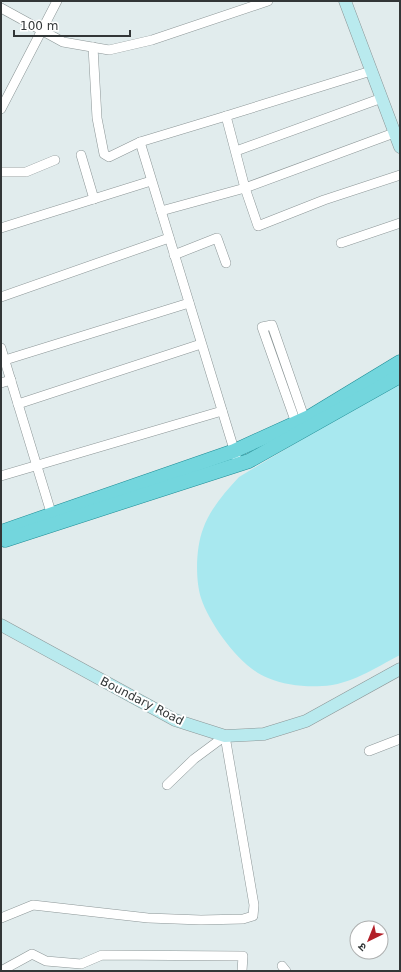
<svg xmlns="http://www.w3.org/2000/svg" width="401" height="972" font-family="'DejaVu Sans','Noto Sans Devanagari',sans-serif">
<rect width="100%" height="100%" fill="#e1eced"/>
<path fill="#a8e8ef" d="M 400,381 L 400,655 C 375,668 350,685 322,686 C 304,687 284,685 268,678 C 241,668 210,625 201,598 C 195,579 196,547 203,529 C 210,509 225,492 239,477 Z"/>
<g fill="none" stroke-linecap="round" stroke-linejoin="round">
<g stroke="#8c9697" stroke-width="10">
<g id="street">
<path d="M 1,8 L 63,42 L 109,50 L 152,40 L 268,1"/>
<path d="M 93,47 L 97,118 L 104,154 L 109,157 L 140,142 L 226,116"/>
<path d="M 371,71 L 226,116 L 245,188 L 258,226 L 324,200 L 400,175"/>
<path d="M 1,109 L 57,1"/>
<path d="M 140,142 L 236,456"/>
<path d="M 236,151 L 382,98"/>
<path d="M 81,155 L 94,199"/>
<path d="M 1,172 L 26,172 L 55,160"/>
<path d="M 161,211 L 245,188 L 394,133"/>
<path d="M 1,228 L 151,181"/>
<path d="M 341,243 L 400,223"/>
<path d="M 174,255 L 217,238 L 226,263"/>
<path d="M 1,297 L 169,238"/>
<path d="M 1,348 L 53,519"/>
<path d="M 5,360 L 189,303"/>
<path d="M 1,383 L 11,380"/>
<path d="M 18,404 L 201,344"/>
<path d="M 296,423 L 262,327 L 272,325 L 306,423"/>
<path d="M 1,476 L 222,411"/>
<path d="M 369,751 L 400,739"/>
<path d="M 1,918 L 33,905 L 148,918 L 201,920 L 243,919 L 253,916 L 254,905 L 225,736 L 194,759 L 167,785"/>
<path d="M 282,966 L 286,971"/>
<path d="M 1,971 L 32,954 L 46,961 L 81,964 L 102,955 L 243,956 L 242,971"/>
</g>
</g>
<g stroke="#8c9697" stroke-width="13">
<g id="secondary">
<path d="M 345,1 L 400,147"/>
<path d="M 1,625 L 175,720 L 225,736 L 264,734 L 306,721 L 400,669"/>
</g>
</g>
<g stroke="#1f8c95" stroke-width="15">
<g id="primary">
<path d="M 1,532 L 234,451 L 311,416 L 400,362"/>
<path d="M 5,540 L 249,461 L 400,376"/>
</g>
</g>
<use href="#street" stroke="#fff" stroke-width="9"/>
<use href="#secondary" stroke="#b9eaee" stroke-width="12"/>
<use href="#primary" stroke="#73d6dd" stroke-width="14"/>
</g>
<g text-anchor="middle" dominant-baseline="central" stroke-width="4" stroke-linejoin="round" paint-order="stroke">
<g font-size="12" fill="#323637" stroke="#fff">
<text transform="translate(142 701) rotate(27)">Boundary Road</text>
</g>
</g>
<rect width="401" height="972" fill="none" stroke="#323637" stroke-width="4"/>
<g transform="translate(369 940) rotate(223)"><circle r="19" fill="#ffffff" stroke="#adafaf"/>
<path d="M0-3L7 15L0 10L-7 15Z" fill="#b22029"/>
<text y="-6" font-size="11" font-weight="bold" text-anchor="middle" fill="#323637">उ</text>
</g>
<path d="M14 30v6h116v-6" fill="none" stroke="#323637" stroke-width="2"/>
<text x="20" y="30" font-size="12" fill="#323637" stroke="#ffffff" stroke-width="3" paint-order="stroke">100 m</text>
</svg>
